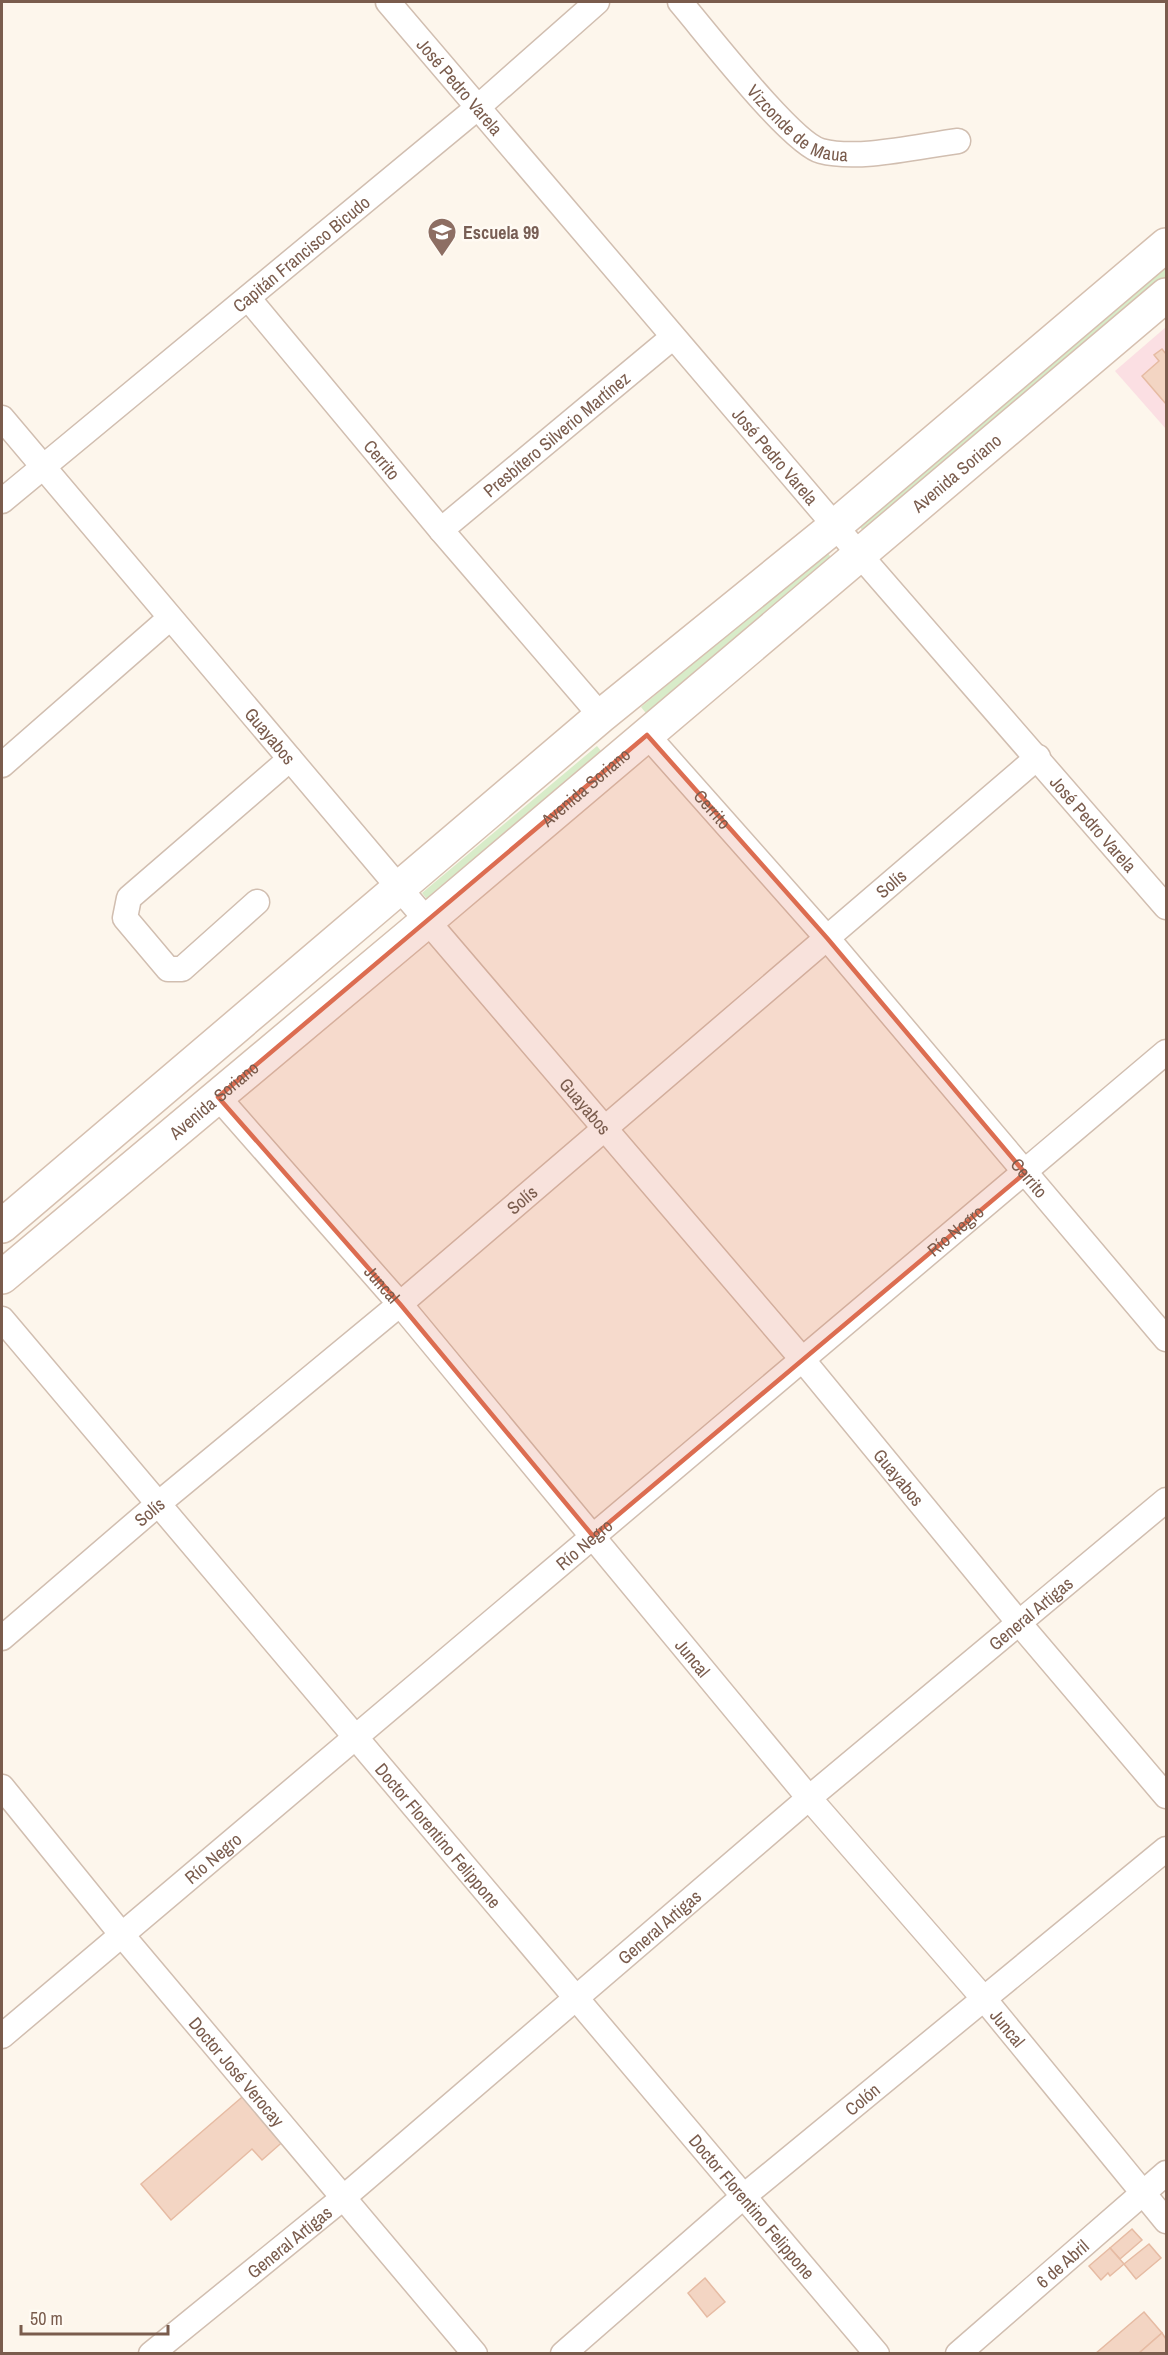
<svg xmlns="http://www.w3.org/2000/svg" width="1168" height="2355" font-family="'Archivo Narrow',sans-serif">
<rect width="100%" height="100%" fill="#fdf6ec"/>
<path fill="#fbdfe3" d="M 1166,327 L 1166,429 L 1115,371 Z"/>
<g fill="#d8ecc9">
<path d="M 1166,259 L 1166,281 L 868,536 L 857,524 Z"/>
<path d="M 826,551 L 835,562 L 650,718 L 641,707 Z"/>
<path d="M 597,746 L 606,757 L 430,903 L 422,893 Z"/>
</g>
<g fill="#f3d5c3" stroke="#e6bba3" stroke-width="1.5">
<path d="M 1162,349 L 1166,354 L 1166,404 L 1142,376 L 1159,361 L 1154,355 Z"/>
<path d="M 248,2092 L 287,2138 L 262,2160 L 252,2149 L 171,2220 L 141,2184 Z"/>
<path d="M 1132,2229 L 1142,2240 L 1120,2259 L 1110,2248 Z"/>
<path d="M 1149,2244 L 1161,2258 L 1136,2279 L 1124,2264 Z"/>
<path d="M 1110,2248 L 1124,2264 L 1110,2276 L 1108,2273 L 1101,2280 L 1089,2266 Z"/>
<path d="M 705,2278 L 725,2302 L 707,2317 L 688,2293 Z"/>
<path d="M 1144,2312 L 1162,2333 L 1138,2354 L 1095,2354 Z"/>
<path d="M 1162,2333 L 1166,2339 L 1166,2354 L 1138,2354 Z"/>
</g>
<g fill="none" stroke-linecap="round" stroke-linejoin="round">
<g stroke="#d1beb0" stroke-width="27">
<g id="street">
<path id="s1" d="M 388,2 L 859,554 L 1166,907"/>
<path id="s2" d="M 680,2 C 705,31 791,143 821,151 C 859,161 919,146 958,141"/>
<path id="s3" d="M 248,298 L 441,530 L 601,716"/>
<path id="s4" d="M 2,418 L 400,889 L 802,1359 L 1019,1623 L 1166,1796"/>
<path id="s5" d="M 2,501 L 477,108 L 597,2"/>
<path id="s6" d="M 441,530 L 673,337"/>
<path id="s7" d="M 647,735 L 827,938 L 1166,1339"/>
<path d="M 2,765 L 170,618"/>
<path d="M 257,902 L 182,969 L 168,969 L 125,918 L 129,898 L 290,759"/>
<path id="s8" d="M 218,1097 L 400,1304 L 809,1798 L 985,2000 L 1166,2221"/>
<path id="s9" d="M 2,1319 L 877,2354"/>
<path id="s10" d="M 2,1638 L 158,1504 L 400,1304 L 1038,757"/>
<path id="s11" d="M 2,1787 L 122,1935 L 475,2354"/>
<path id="s12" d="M 2,2036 L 1166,1052"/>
<path id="s13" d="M 151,2354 L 343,2198 L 809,1798 L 1166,1500"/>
<path id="s14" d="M 563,2354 L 744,2196 L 1166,1849"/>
<path id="s15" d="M 958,2354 L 1166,2173"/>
</g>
</g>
<g stroke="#d6c0b0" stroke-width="36">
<g id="secondary">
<path d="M 2,1226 L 601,716 L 835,526 L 1166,245"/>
<path id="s16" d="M 2,1277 L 427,921 L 1166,295"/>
</g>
</g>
<use href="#street" stroke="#fff" stroke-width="24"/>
<use href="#secondary" stroke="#fff" stroke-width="33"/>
</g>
<path fill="#dc6d51" fill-opacity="0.2" stroke="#dc6d51" stroke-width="4.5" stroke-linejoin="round" d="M 647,735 L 827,938 L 1025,1173 L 593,1536 L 400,1304 L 218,1097 Z"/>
<defs>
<g id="school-pin" transform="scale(1.5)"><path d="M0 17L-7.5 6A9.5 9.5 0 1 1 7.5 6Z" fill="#8d6e63" stroke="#fffaf3"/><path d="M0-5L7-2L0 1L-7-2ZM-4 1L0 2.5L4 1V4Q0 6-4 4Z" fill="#fff"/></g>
</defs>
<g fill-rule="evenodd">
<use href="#school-pin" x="442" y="232"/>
</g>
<g text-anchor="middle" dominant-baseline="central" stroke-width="5" stroke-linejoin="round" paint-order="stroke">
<g font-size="18" fill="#7a5c4d" stroke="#fffaf3">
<text stroke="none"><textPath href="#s1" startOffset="111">José Pedro Varela</textPath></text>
<text stroke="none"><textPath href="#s2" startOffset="172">Vizconde de Maua</textPath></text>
<text stroke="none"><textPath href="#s5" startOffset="388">Capitán Francisco Bicudo</textPath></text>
<text stroke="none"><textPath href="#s6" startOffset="150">Presbítero Silverio Martínez</textPath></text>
<text stroke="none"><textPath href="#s1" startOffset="597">José Pedro Varela</textPath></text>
<text stroke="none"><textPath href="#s3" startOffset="210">Cerrito</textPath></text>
<text stroke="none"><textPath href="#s16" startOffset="1248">Avenida Soriano</textPath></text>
<text stroke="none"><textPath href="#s4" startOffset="416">Guayabos</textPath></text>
<text stroke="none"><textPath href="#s16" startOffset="762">Avenida Soriano</textPath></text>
<text stroke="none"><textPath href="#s7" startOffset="99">Cerrito</textPath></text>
<text stroke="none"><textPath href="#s1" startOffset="1083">José Pedro Varela</textPath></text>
<text stroke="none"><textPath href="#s10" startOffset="1166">Solís</textPath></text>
<text stroke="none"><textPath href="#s16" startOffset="276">Avenida Soriano</textPath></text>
<text stroke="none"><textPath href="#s4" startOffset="902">Guayabos</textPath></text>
<text stroke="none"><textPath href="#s7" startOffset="585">Cerrito</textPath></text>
<text stroke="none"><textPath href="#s10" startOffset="680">Solís</textPath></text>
<text stroke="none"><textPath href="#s12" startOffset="1248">Río Negro</textPath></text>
<text stroke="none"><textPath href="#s8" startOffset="249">Juncal</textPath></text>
<text stroke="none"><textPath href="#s4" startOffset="1388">Guayabos</textPath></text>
<text stroke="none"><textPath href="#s10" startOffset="194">Solís</textPath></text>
<text stroke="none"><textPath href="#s12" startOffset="762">Río Negro</textPath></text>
<text stroke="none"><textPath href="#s13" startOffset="1150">General Artigas</textPath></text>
<text stroke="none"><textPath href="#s8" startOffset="735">Juncal</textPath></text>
<text stroke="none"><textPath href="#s9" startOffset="676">Doctor Florentino Felippone</textPath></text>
<text stroke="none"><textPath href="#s12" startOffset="276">Río Negro</textPath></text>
<text stroke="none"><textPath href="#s13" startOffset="664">General Artigas</textPath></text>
<text stroke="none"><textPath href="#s8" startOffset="1221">Juncal</textPath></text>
<text stroke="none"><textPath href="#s11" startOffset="369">Doctor José Verocay</textPath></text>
<text stroke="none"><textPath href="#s14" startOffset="393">Colón</textPath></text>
<text stroke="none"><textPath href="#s9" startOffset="1162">Doctor Florentino Felippone</textPath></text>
<text stroke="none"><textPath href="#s13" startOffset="178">General Artigas</textPath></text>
<text stroke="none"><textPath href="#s15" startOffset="138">6 de Abril</textPath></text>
</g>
<g font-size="18" font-weight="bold" fill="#785e54" stroke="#fffaf3" text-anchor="start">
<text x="463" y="232">Escuela 99</text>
</g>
</g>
<rect width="1168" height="2355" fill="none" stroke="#7a5c4d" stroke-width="6"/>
<path d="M21 2325v9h147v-9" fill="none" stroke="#7a5c4d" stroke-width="3"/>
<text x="30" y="2325" font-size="18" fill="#7a5c4d" stroke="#fffaf3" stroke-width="4.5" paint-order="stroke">50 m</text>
</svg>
